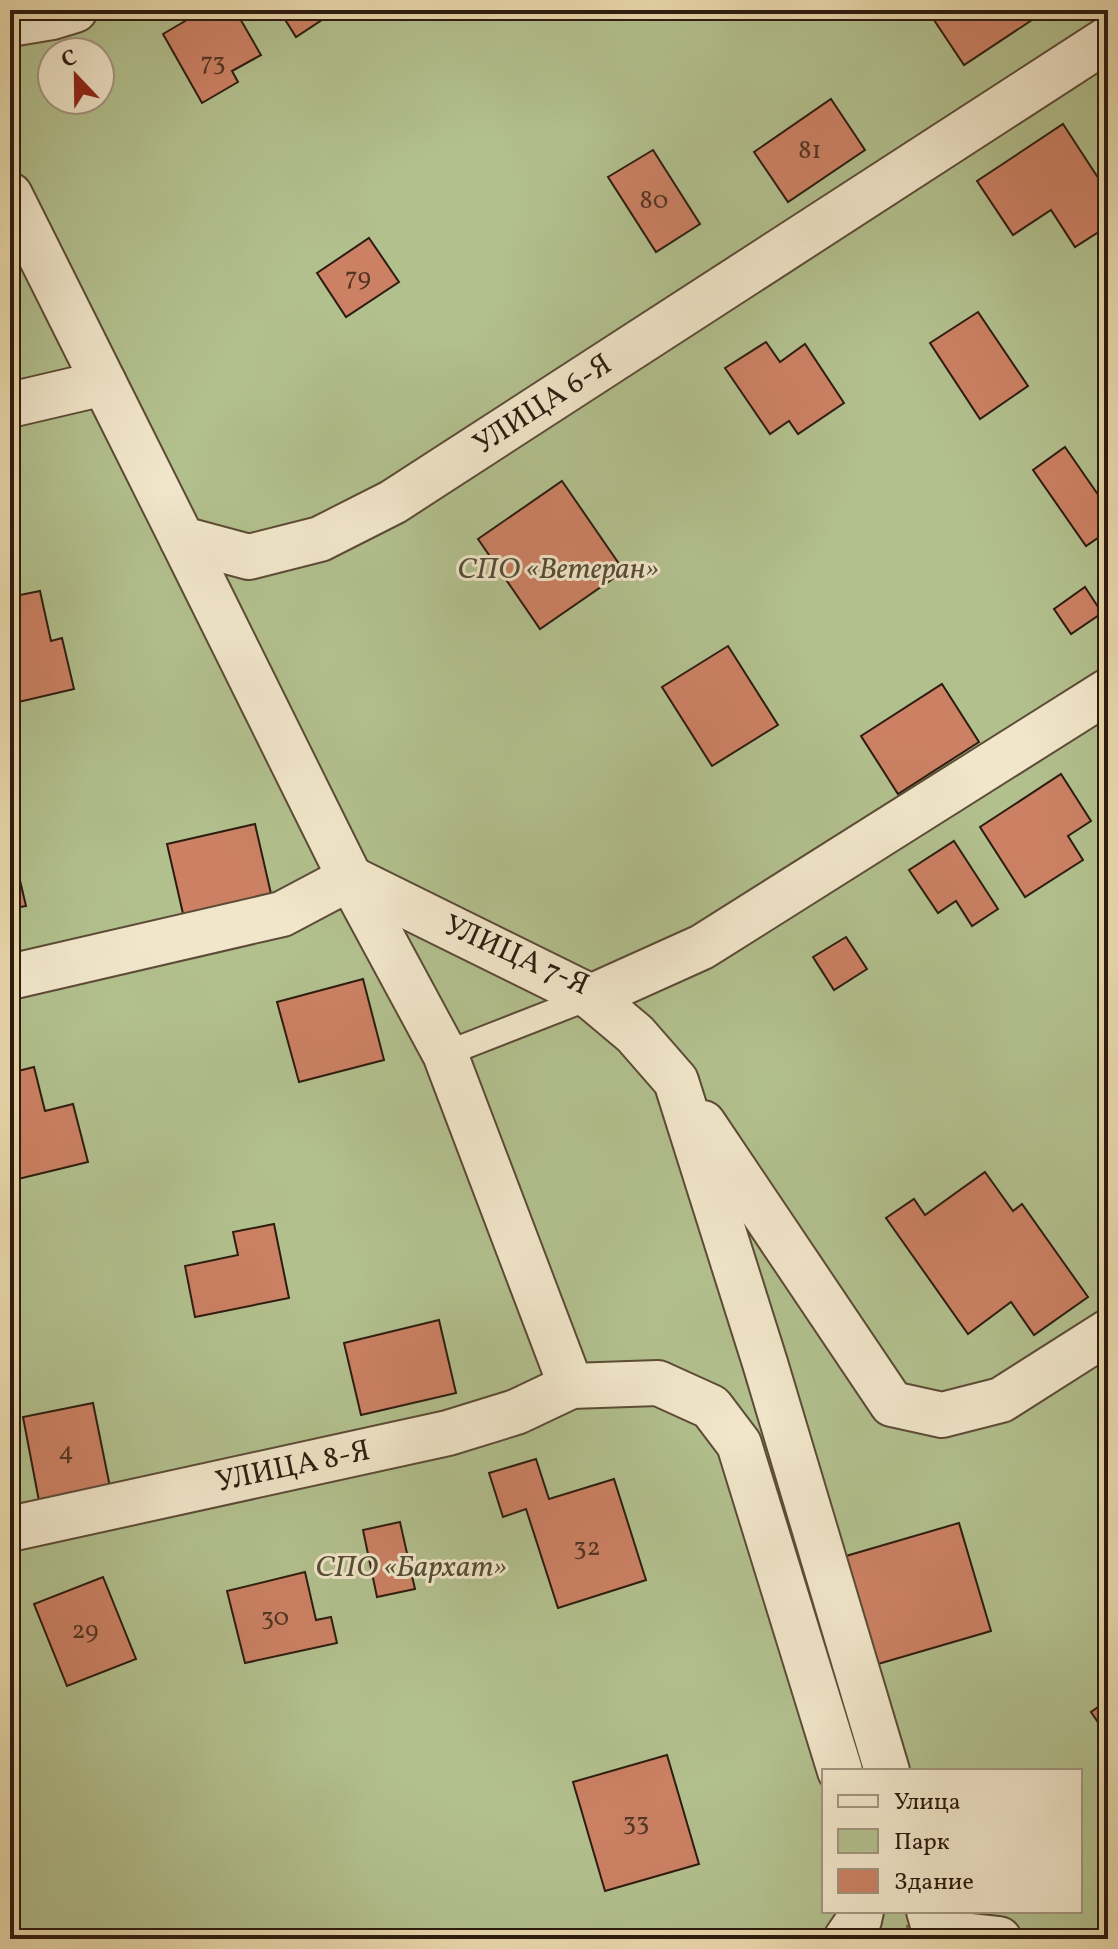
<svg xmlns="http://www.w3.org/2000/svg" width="1118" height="1949" font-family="Vollkorn,serif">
<rect width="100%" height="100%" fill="#ead9ad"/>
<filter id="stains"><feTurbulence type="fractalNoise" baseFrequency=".0025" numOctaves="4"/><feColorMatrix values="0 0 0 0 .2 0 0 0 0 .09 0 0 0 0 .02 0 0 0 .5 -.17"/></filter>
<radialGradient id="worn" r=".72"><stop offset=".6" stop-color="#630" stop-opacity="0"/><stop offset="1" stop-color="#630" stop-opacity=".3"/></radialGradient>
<path fill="#b2c08e" stroke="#6f6e4e" stroke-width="2" fill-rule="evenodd" d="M 10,10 L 1108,10 L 1108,1939 L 936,1939 L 935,1932 L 907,1926 L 909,1939 L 10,1939 ZM 52,52 L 100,52 L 100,100 L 52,100 ZM 824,1771 L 1080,1771 L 1080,1911 L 824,1911 Z"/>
<g fill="#cc8164" stroke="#2c1c0f" stroke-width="2">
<path d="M 204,10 L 235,10 L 261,55 L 232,71 L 238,82 L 202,103 L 163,34 Z"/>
<path d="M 279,10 L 337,10 L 296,37 Z"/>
<path d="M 935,10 L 1026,10 L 1032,20 L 964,65 L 930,14 Z"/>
<path d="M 831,99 L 865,150 L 788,202 L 754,152 Z"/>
<path d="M 1063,124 L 1108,193 L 1108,226 L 1075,247 L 1051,210 L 1013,235 L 977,181 Z"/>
<path d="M 653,150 L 700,224 L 656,252 L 608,177 Z"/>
<path d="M 369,238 L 399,282 L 346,317 L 317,273 Z"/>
<path d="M 978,312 L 1028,386 L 980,419 L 930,343 Z"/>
<path d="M 766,342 L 780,362 L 805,344 L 844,403 L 798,434 L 789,421 L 770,434 L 725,368 Z"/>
<path d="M 1065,447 L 1108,509 L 1108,531 L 1086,546 L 1033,470 Z"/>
<path d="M 562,481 L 624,571 L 540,629 L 478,539 Z"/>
<path d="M 1085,587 L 1102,613 L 1071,634 L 1054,609 Z"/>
<path d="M 40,591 L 51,641 L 62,638 L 74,689 L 10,704 L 10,597 Z"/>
<path d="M 728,646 L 778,725 L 712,766 L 662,687 Z"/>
<path d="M 942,684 L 979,742 L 898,794 L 861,736 Z"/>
<path d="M 1061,774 L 1091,821 L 1068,836 L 1083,860 L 1025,897 L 980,827 Z"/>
<path d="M 255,824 L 272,898 L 184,918 L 167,844 Z"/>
<path d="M 10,838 L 26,906 L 10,909 L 16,936 L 10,938 Z"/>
<path d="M 954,841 L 998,909 L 972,926 L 956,901 L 938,913 L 909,870 Z"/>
<path d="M 846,937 L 867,969 L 834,990 L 813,957 Z"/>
<path d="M 363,979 L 384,1060 L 299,1082 L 277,1002 Z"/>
<path d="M 34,1067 L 45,1111 L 73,1104 L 88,1162 L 10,1181 L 10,1073 Z"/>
<path d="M 985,1172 L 1013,1211 L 1022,1204 L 1088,1297 L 1034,1335 L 1011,1302 L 968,1334 L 886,1218 L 914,1199 L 925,1215 Z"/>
<path d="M 274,1224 L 289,1298 L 195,1317 L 185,1266 L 238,1255 L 233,1232 Z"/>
<path d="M 439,1320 L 456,1393 L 361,1415 L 344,1343 Z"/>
<path d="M 93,1403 L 110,1487 L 39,1501 L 23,1417 Z"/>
<path d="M 536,1459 L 549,1499 L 614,1479 L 646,1580 L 558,1608 L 526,1509 L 503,1517 L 489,1473 Z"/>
<path d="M 400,1522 L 415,1589 L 377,1597 L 363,1530 Z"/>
<path d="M 959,1523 L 991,1631 L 878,1664 L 846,1556 Z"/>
<path d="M 305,1572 L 316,1620 L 331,1617 L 337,1643 L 245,1663 L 227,1591 Z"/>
<path d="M 103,1577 L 136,1659 L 67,1686 L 34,1604 Z"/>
<path d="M 1108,1700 L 1108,1737 L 1091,1712 Z"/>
<path d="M 667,1755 L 699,1864 L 605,1891 L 573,1782 Z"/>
</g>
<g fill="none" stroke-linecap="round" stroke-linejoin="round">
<g stroke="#5c4b36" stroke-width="28">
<path id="service" d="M 445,1054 L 591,997"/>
</g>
<g stroke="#5c4b36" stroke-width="48">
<g id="minor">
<path d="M 10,24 L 52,17 L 75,10"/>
<path d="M 10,195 L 104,383"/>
<path d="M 10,405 L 104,383 L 182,539 L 249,557 L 320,539 L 393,502 L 1108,39"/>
<path d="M 182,539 L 350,878 L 445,1054 L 571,1386 L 658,1383 L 711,1407 L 739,1444 L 840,1771"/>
<path d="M 10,977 L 282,914 L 350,878 L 591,997 L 702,947 L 1108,691"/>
<path d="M 591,997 L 635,1034 L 676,1081 L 765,1363 L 887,1771"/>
<path d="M 703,1123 L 892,1404 L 942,1415 L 1001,1400 L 1108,1332"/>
<path d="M 10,1529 L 448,1433 L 516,1412 L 571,1386"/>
<path d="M 929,1911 L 935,1932 L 999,1939"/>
<path d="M 846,1939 L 859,1920 L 861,1911"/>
</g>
</g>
<use href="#service" stroke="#f1e6ca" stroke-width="24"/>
<use href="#minor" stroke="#f1e6ca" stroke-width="44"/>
</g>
<g text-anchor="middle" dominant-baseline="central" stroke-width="6" stroke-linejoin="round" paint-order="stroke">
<g font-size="26" fill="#543524">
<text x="213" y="63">73</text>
<text x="810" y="151">81</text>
<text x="654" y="201">80</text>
<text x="358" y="278">79</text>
<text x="66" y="1452">4</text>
<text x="587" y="1548">32</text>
<text x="275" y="1618">30</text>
<text x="85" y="1631">29</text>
<text x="636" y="1823">33</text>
</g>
<g font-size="30" fill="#2c1c0f" stroke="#f1e6ca">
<text transform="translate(543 405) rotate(-33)">УЛИЦА 6-Я</text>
<text transform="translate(516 956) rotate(24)">УЛИЦА 7-Я</text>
<text transform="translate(293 1467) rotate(-12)">УЛИЦА 8-Я</text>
</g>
<g font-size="30" font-style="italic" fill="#544d35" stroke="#f1e6ca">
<text x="558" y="570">СПО «Ветеран»</text>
<text x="411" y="1568">СПО «Бархат»</text>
</g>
</g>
<rect width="1118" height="1949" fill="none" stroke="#ead9ad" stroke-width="40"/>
<rect x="12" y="12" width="1094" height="1925" fill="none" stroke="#2c1c0f" stroke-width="4"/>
<rect x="20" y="20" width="1078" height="1909" fill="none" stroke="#2c1c0f" stroke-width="2"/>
<rect x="822" y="1769" width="260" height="144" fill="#f1e6ca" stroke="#a2957f" stroke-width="2"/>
<rect x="838" y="1795" width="40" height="12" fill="#f1e6ca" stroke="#a2957f" stroke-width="2"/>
<text x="894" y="1809" font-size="24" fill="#2c1c0f">Улица</text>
<rect x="838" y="1829" width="40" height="24" fill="#b2c08e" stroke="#a2957f" stroke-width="2"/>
<text x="894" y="1849" font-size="24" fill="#2c1c0f">Парк</text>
<rect x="838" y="1869" width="40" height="24" fill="#cc8164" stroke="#a2957f" stroke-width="2"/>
<text x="894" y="1889" font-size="24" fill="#2c1c0f">Здание</text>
<g transform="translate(76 76) rotate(338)"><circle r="38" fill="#f1e6ca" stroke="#a2957f" stroke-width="2"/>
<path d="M0-6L14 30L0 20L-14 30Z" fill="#8f2418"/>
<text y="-12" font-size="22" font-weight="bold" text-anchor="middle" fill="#2c1c0f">С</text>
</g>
<rect width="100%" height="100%" filter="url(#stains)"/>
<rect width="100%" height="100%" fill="url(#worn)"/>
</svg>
